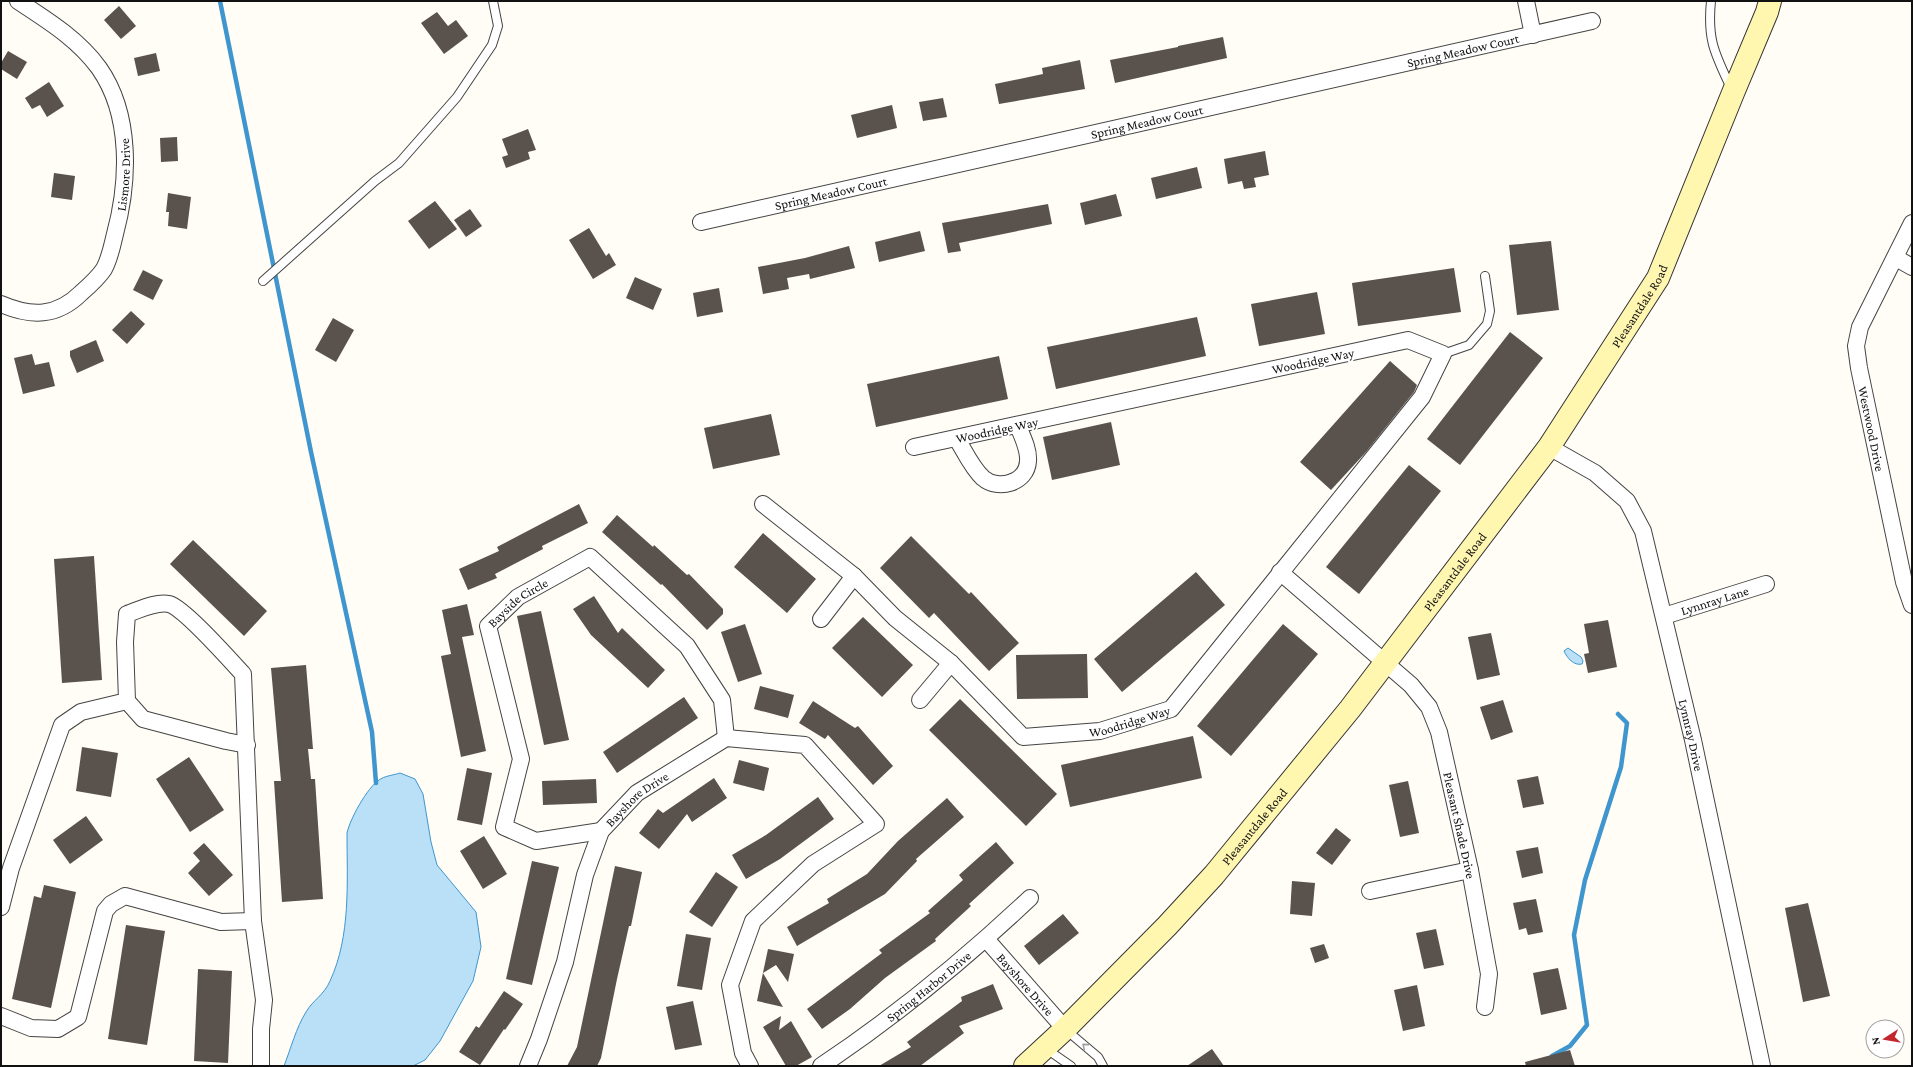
<svg xmlns="http://www.w3.org/2000/svg" width="1913" height="1067" font-family="'Crimson Pro',serif">
<rect width="100%" height="100%" fill="#fffdf5"/>
<g fill="#b9e0f7" stroke="#3f96cf">
<path d="M 1568,648 L 1581,657 L 1583,661 L 1582,664 C 1574,666 1567,658 1564,651 Z"/>
<path d="M 400,773 L 415,779 L 423,794 L 431,842 L 437,865 L 476,912 L 481,947 L 473,981 L 440,1041 L 425,1060 L 413,1066 L 284,1066 C 291,1048 296,1028 306,1012 C 313,1000 324,995 330,981 C 351,936 347,882 347,833 C 350,819 367,788 379,780 C 384,776 394,775 400,773 Z"/>
</g>
<g fill="none" stroke-linecap="round" stroke-linejoin="round">
<g stroke="#3f96cf" stroke-width="4.5">
<path d="M 220,1 L 311,452 L 372,732 L 376,783"/>
<path d="M 1552,1056 L 1570,1046 L 1587,1025 L 1574,935 L 1585,880 L 1621,767 L 1627,723 L 1618,714"/>
</g>
</g>
<g fill="#5a524d">
<path d="M 119,6 L 136,26 L 121,39 L 104,20 Z"/>
<path d="M 437,12 L 448,26 L 456,20 L 468,36 L 444,54 L 421,23 Z"/>
<path d="M 1223,37 L 1227,58 L 1115,83 L 1110,60 L 1178,47 L 1178,46 Z"/>
<path d="M 8,51 L 27,62 L 17,79 L 1,69 L 1,63 Z"/>
<path d="M 156,53 L 160,71 L 138,76 L 134,58 Z"/>
<path d="M 1080,60 L 1085,89 L 999,104 L 995,84 L 1043,74 L 1042,68 Z"/>
<path d="M 49,82 L 64,106 L 47,117 L 40,105 L 32,109 L 25,98 Z"/>
<path d="M 943,98 L 947,117 L 923,121 L 919,102 Z"/>
<path d="M 892,105 L 897,128 L 857,138 L 851,115 Z"/>
<path d="M 528,129 L 536,150 L 528,152 L 530,159 L 506,168 L 502,157 L 508,155 L 502,139 Z"/>
<path d="M 177,137 L 178,161 L 161,162 L 160,138 Z"/>
<path d="M 1265,151 L 1269,175 L 1254,178 L 1256,187 L 1244,189 L 1242,181 L 1228,184 L 1224,159 Z"/>
<path d="M 1197,167 L 1202,188 L 1156,199 L 1151,178 Z"/>
<path d="M 54,173 L 75,176 L 72,200 L 51,197 Z"/>
<path d="M 168,193 L 191,197 L 187,229 L 168,226 L 169,212 L 166,212 Z"/>
<path d="M 1116,194 L 1122,216 L 1085,225 L 1080,203 Z"/>
<path d="M 435,201 L 457,229 L 429,249 L 408,221 Z"/>
<path d="M 1048,204 L 1052,224 L 959,243 L 961,251 L 948,253 L 942,223 Z"/>
<path d="M 470,209 L 482,226 L 466,237 L 454,220 Z"/>
<path d="M 589,228 L 606,256 L 609,253 L 616,265 L 593,279 L 569,240 Z"/>
<path d="M 920,231 L 925,251 L 879,262 L 875,242 Z"/>
<path d="M 1551,241 L 1559,310 L 1517,315 L 1509,245 Z"/>
<path d="M 849,246 L 855,268 L 810,279 L 809,274 L 787,278 L 789,289 L 763,294 L 758,267 L 805,258 Z"/>
<path d="M 1454,268 L 1461,312 L 1358,326 L 1352,283 Z"/>
<path d="M 143,270 L 163,280 L 153,300 L 133,290 Z"/>
<path d="M 635,277 L 662,289 L 653,310 L 626,298 Z"/>
<path d="M 719,288 L 723,312 L 697,317 L 693,293 Z"/>
<path d="M 1317,292 L 1325,334 L 1259,346 L 1251,304 Z"/>
<path d="M 131,311 L 145,324 L 127,344 L 112,330 Z"/>
<path d="M 1197,317 L 1206,356 L 1056,389 L 1047,347 Z"/>
<path d="M 333,318 L 354,330 L 336,362 L 315,350 Z"/>
<path d="M 1510,332 L 1543,358 L 1460,465 L 1427,439 Z"/>
<path d="M 96,340 L 104,361 L 77,373 L 70,356 L 70,351 Z"/>
<path d="M 32,354 L 35,365 L 49,362 L 55,386 L 23,394 L 14,358 Z"/>
<path d="M 999,356 L 1008,399 L 876,427 L 867,384 Z"/>
<path d="M 1390,361 L 1417,385 L 1414,392 L 1366,452 L 1331,490 L 1300,462 Z"/>
<path d="M 771,414 L 780,455 L 713,469 L 704,428 Z"/>
<path d="M 1111,422 L 1120,465 L 1052,480 L 1043,437 Z"/>
<path d="M 1409,465 L 1441,491 L 1359,594 L 1326,567 Z"/>
<path d="M 579,504 L 588,523 L 542,546 L 543,549 L 495,574 L 497,578 L 468,590 L 459,569 L 499,551 L 497,547 Z"/>
<path d="M 617,515 L 653,547 L 654,545 L 687,575 L 689,574 L 723,609 L 723,614 L 707,630 L 662,584 L 661,585 L 602,532 Z"/>
<path d="M 763,533 L 816,579 L 787,613 L 734,567 Z"/>
<path d="M 911,536 L 969,594 L 971,592 L 1019,643 L 989,671 L 934,613 L 929,618 L 880,568 Z"/>
<path d="M 193,540 L 267,611 L 244,636 L 170,564 Z"/>
<path d="M 94,556 L 102,680 L 62,683 L 54,559 Z"/>
<path d="M 1196,572 L 1225,605 L 1122,692 L 1094,659 Z"/>
<path d="M 594,596 L 618,633 L 622,628 L 665,670 L 648,688 L 591,635 L 573,609 Z"/>
<path d="M 467,604 L 474,635 L 462,637 L 486,751 L 461,757 L 441,656 L 451,654 L 442,610 Z"/>
<path d="M 541,611 L 569,740 L 544,745 L 517,616 Z"/>
<path d="M 863,617 L 913,665 L 882,697 L 832,648 Z"/>
<path d="M 1608,620 L 1617,667 L 1588,673 L 1584,654 L 1589,653 L 1584,624 Z"/>
<path d="M 745,624 L 762,674 L 738,682 L 721,632 Z"/>
<path d="M 1283,624 L 1318,654 L 1231,756 L 1197,726 Z"/>
<path d="M 1491,633 L 1500,675 L 1477,680 L 1468,637 Z"/>
<path d="M 1087,654 L 1088,698 L 1017,699 L 1016,655 Z"/>
<path d="M 306,665 L 313,749 L 308,749 L 311,779 L 315,779 L 323,899 L 282,902 L 274,781 L 281,781 L 271,668 Z"/>
<path d="M 760,686 L 794,695 L 788,718 L 754,709 Z"/>
<path d="M 684,697 L 698,718 L 617,773 L 603,752 Z"/>
<path d="M 960,699 L 1057,794 L 1026,826 L 929,730 Z"/>
<path d="M 1503,700 L 1513,732 L 1491,740 L 1480,707 Z"/>
<path d="M 813,701 L 855,728 L 858,726 L 893,766 L 873,785 L 828,735 L 825,739 L 799,723 Z"/>
<path d="M 1193,736 L 1202,778 L 1070,807 L 1061,765 Z"/>
<path d="M 82,747 L 118,753 L 111,797 L 76,791 Z"/>
<path d="M 189,757 L 224,810 L 190,832 L 156,779 Z"/>
<path d="M 739,760 L 769,768 L 764,791 L 733,783 Z"/>
<path d="M 467,768 L 492,773 L 482,825 L 457,820 Z"/>
<path d="M 1538,776 L 1544,804 L 1523,808 L 1517,780 Z"/>
<path d="M 714,778 L 727,798 L 692,822 L 687,814 L 659,849 L 639,833 L 658,809 L 663,813 Z"/>
<path d="M 596,779 L 597,803 L 543,805 L 542,781 Z"/>
<path d="M 1408,781 L 1419,833 L 1400,837 L 1389,785 Z"/>
<path d="M 818,797 L 834,819 L 780,859 L 746,879 L 732,855 L 766,835 Z"/>
<path d="M 947,798 L 964,817 L 916,859 L 917,861 L 885,894 L 797,946 L 787,927 L 829,903 L 827,899 L 867,874 L 898,841 Z"/>
<path d="M 86,816 L 103,840 L 70,864 L 53,840 Z"/>
<path d="M 1336,828 L 1351,840 L 1332,865 L 1316,853 Z"/>
<path d="M 484,836 L 507,874 L 483,889 L 460,851 Z"/>
<path d="M 996,842 L 1014,863 L 969,904 L 971,906 L 935,939 L 936,941 L 885,978 L 850,1009 L 822,1029 L 807,1009 L 882,953 L 879,950 L 930,913 L 928,911 L 963,880 L 959,875 Z"/>
<path d="M 204,843 L 233,875 L 209,896 L 188,873 L 200,861 L 193,853 Z"/>
<path d="M 1538,847 L 1543,873 L 1522,878 L 1516,851 Z"/>
<path d="M 532,861 L 559,867 L 532,985 L 506,979 Z"/>
<path d="M 615,866 L 642,872 L 631,926 L 629,926 L 617,979 L 601,1058 L 597,1066 L 567,1066 L 577,1047 Z"/>
<path d="M 716,872 L 738,887 L 712,927 L 689,912 Z"/>
<path d="M 1292,881 L 1315,883 L 1312,916 L 1290,914 Z"/>
<path d="M 44,885 L 76,892 L 51,1008 L 12,999 L 34,896 L 41,898 Z"/>
<path d="M 1536,899 L 1543,932 L 1528,935 L 1526,928 L 1519,930 L 1513,903 Z"/>
<path d="M 1808,903 L 1830,996 L 1803,1002 L 1785,908 Z"/>
<path d="M 1063,914 L 1079,933 L 1039,965 L 1024,946 Z"/>
<path d="M 126,925 L 165,931 L 147,1045 L 108,1039 Z"/>
<path d="M 1436,929 L 1444,965 L 1424,969 L 1416,933 Z"/>
<path d="M 686,934 L 711,938 L 702,990 L 677,986 Z"/>
<path d="M 1324,944 L 1329,958 L 1315,963 L 1310,948 Z"/>
<path d="M 768,949 L 794,954 L 788,982 L 776,965 L 763,973 L 783,1007 L 757,1001 Z"/>
<path d="M 1558,968 L 1567,1009 L 1541,1015 L 1533,973 Z"/>
<path d="M 198,969 L 232,971 L 228,1063 L 194,1061 Z"/>
<path d="M 993,984 L 1003,1009 L 959,1026 L 964,1033 L 920,1066 L 879,1066 L 911,1047 L 907,1042 L 962,1001 L 961,997 Z"/>
<path d="M 1417,985 L 1425,1026 L 1403,1031 L 1394,990 Z"/>
<path d="M 504,991 L 523,1004 L 505,1030 L 504,1029 L 480,1065 L 459,1052 L 476,1026 L 479,1028 Z"/>
<path d="M 693,1001 L 702,1045 L 675,1050 L 666,1007 Z"/>
<path d="M 781,1016 L 779,1030 L 791,1021 L 812,1057 L 796,1066 L 786,1066 L 763,1027 Z"/>
<path d="M 1212,1049 L 1224,1066 L 1187,1066 Z"/>
<path d="M 1570,1050 L 1575,1066 L 1526,1066 L 1525,1062 Z"/>
</g>
<g fill="none" stroke-linecap="round" stroke-linejoin="round">
<g stroke="#444" stroke-width="10">
<g id="lane">
<path d="M 1711,1 C 1707,40 1715,54 1731,88"/>
<path d="M 263,281 L 375,181 L 399,163 L 457,97 L 492,45 L 498,26 L 493,1"/>
<path d="M 1443,354 L 1469,345 L 1487,324 L 1490,311 L 1485,276"/>
<path d="M 1065,1029 L 1098,1057 L 1103,1066"/>
<path d="M 1045,1048 L 1071,1066"/>
</g>
</g>
<g stroke="#444" stroke-width="18">
<g id="street">
<path d="M 1526,1 L 1533,35"/>
<path id="s1" d="M 701,222 L 1592,21"/>
<path id="s2" d="M 1912,223 L 1860,327 L 1856,346 L 1859,368 L 1904,582 L 1912,605"/>
<path d="M 1896,258 L 1912,267"/>
<path id="s3" d="M 1,304 C 31,317 57,317 81,293 C 89,286 98,278 104,269 C 110,258 112,246 115,234 C 129,182 132,115 99,68 C 78,39 47,20 18,1"/>
<path d="M 957,439 C 965,452 972,468 983,478 C 998,491 1027,483 1028,461 C 1029,449 1022,436 1018,426"/>
<path id="s4" d="M 1549,447 L 1595,473 L 1627,501 L 1643,531 L 1693,740 L 1762,1066"/>
<path id="s5" d="M 763,504 L 854,576 L 895,618 L 951,663 L 1023,737 L 1100,731 L 1171,709 L 1422,397 L 1443,354 L 1408,340 L 914,447"/>
<path id="s6" d="M 1280,572 L 1411,685 L 1429,707 L 1439,732 L 1470,870 L 1489,974 L 1485,1007"/>
<path id="s7" d="M 1664,616 L 1766,584"/>
<path d="M 821,619 L 854,576"/>
<path d="M 920,700 L 951,663"/>
<path d="M 127,701 L 143,719 L 226,741 L 247,745"/>
<path id="s8" d="M 601,831 L 536,841 L 504,827 L 521,759 L 488,626 L 518,597 L 590,557 L 687,646 L 722,700 L 726,738"/>
<path d="M 1370,891 L 1470,870"/>
<path d="M 1,907 L 11,868 L 62,725 L 81,712 L 127,701 L 125,642 L 127,614 C 139,610 156,601 169,604 C 184,608 230,660 243,674 L 253,921 L 264,1000 L 261,1029 L 261,1066"/>
<path id="s9" d="M 986,939 L 1065,1029"/>
<path d="M 1,1016 L 31,1028 L 58,1029 L 78,1017 L 105,911 L 111,904 L 125,896 L 221,922 L 253,921"/>
<path id="s10" d="M 528,1066 L 539,1039 L 565,962 L 585,875 L 601,831 L 637,793 L 726,738 L 805,745 L 876,824 L 813,864 L 753,921 L 730,985 L 743,1053 L 750,1066"/>
<path id="s11" d="M 821,1066 C 896,1016 964,960 1030,898"/>
</g>
</g>
<g stroke="#333" stroke-width="24">
<g id="secondary">
<path id="s12" d="M 1025,1066 L 1065,1029 L 1167,926 L 1214,875 L 1350,709 L 1549,447 L 1658,278 L 1733,93 L 1767,12 L 1770,1"/>
</g>
</g>
<use href="#lane" stroke="#fff" stroke-width="8"/>
<use href="#street" stroke="#fff" stroke-width="16"/>
<use href="#secondary" stroke="#fff6b0" stroke-width="22"/>
</g>
<defs><path id="oneway-chevron" d="M-2-3.5L2.5 0L-2 3.5" fill="none" stroke-width="1.6" stroke-linecap="round" stroke-linejoin="round"/></defs>
<use stroke="#a0a0a0" href="#oneway-chevron" transform="translate(1085 1046) rotate(-140)"/>
<g text-anchor="middle" dominant-baseline="central" stroke-width="4" stroke-linejoin="round" paint-order="stroke">
<g font-size="13" fill="#111" stroke="#fff">
<text stroke="none"><textPath href="#s1" startOffset="781">Spring Meadow Court</textPath></text>
<text stroke="none"><textPath href="#s1" startOffset="457">Spring Meadow Court</textPath></text>
<text stroke="none"><textPath href="#s3" startOffset="217">Lismore Drive</textPath></text>
<text stroke="none"><textPath href="#s1" startOffset="133">Spring Meadow Court</textPath></text>
<text stroke="none"><textPath href="#s12" startOffset="980">Pleasantdale Road</textPath></text>
<text transform="translate(1313 361) rotate(-12)">Woodridge Way</text>
<text stroke="none"><textPath href="#s2" startOffset="220">Westwood Drive</textPath></text>
<text transform="translate(997 430) rotate(-12)">Woodridge Way</text>
<text stroke="none"><textPath href="#s12" startOffset="656">Pleasantdale Road</textPath></text>
<text stroke="none"><textPath href="#s7" startOffset="53">Lynnray Lane</textPath></text>
<text stroke="none"><textPath href="#s8" startOffset="346">Bayside Circle</textPath></text>
<text stroke="none"><textPath href="#s5" startOffset="458">Woodridge Way</textPath></text>
<text stroke="none"><textPath href="#s4" startOffset="339">Lynnray Drive</textPath></text>
<text stroke="none"><textPath href="#s10" startOffset="295">Bayshore Drive</textPath></text>
<text stroke="none"><textPath href="#s6" startOffset="324">Pleasant Shade Drive</textPath></text>
<text stroke="none"><textPath href="#s12" startOffset="332">Pleasantdale Road</textPath></text>
<text stroke="none"><textPath href="#s9" startOffset="60">Bayshore Drive</textPath></text>
<text stroke="none"><textPath href="#s11" startOffset="134">Spring Harbor Drive</textPath></text>
</g>
</g>
<rect width="1913" height="1067" fill="none" stroke="#111111" stroke-width="4"/>
<g transform="translate(1885 1039) rotate(258)"><circle r="19" fill="#ffffff" stroke="#a0a0a0"/>
<path d="M0-3L7 15L0 10L-7 15Z" fill="#c4262e"/>
<text y="-6" font-size="11" font-weight="bold" text-anchor="middle" fill="#111111">N</text>
</g>
</svg>
